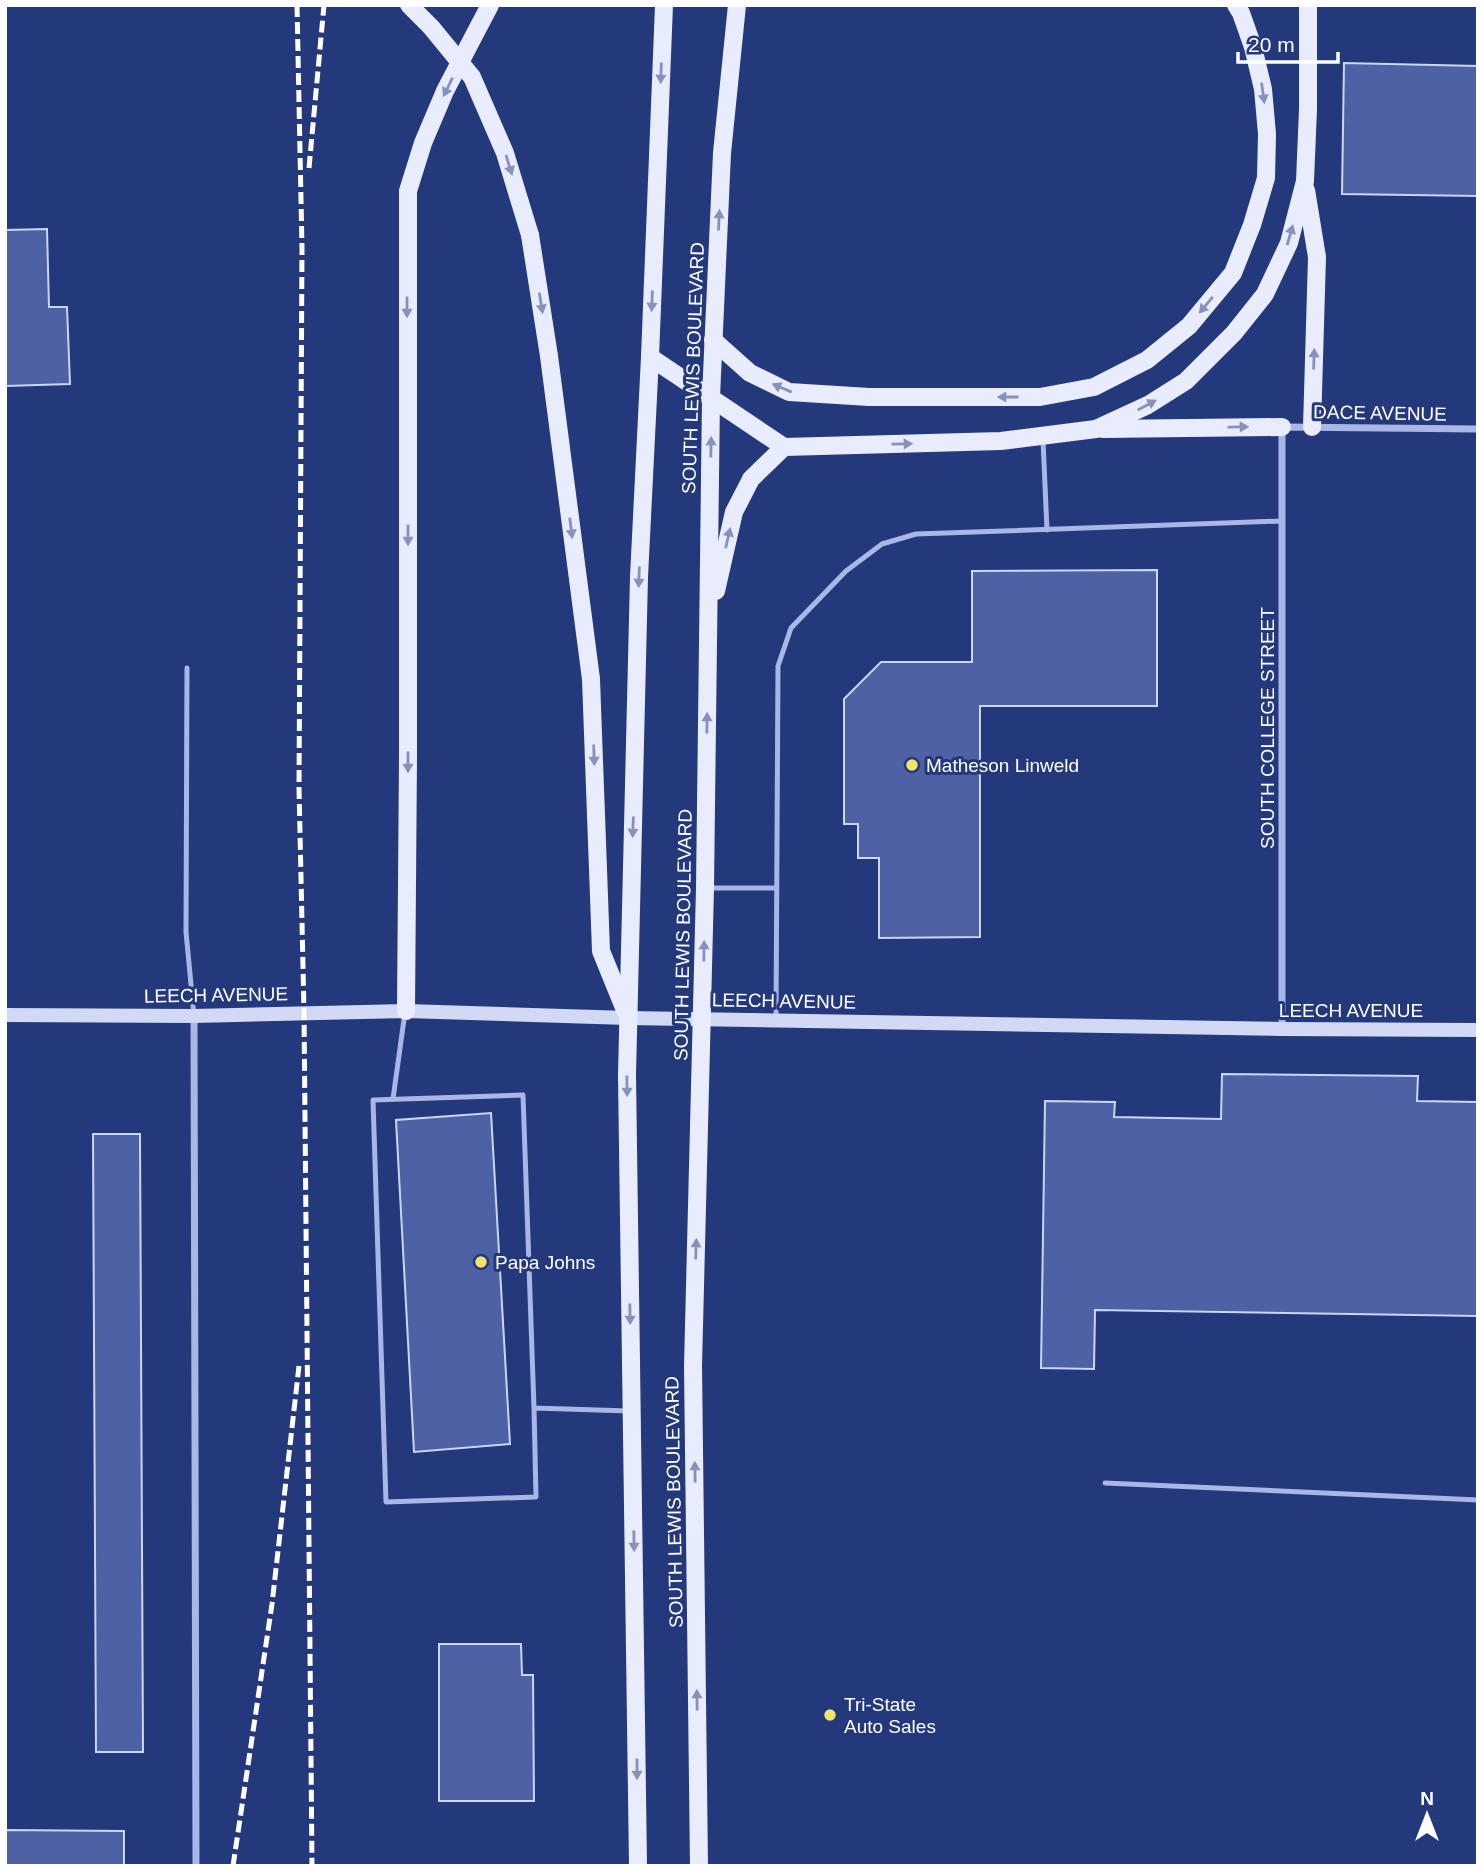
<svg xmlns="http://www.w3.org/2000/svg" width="1483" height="1871" font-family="Helvetica,sans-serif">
<rect width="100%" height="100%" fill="#24387c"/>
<g fill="#4d61a4" stroke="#cbd5f4" stroke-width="2">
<path d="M 1344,63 L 1478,66 L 1478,196 L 1342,194 Z"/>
<path d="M 47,229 L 49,307 L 67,307 L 70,384 L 5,386 L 5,230 Z"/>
<path d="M 1157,570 L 1157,706 L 980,706 L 980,937 L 879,938 L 879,858 L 858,858 L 858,824 L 844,824 L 844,699 L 881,662 L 972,662 L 972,571 Z"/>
<path d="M 1222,1074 L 1418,1076 L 1417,1101 L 1478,1102 L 1478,1316 L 1095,1310 L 1094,1369 L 1041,1368 L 1045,1101 L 1115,1102 L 1114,1117 L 1221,1119 Z"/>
<path d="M 491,1113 L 510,1444 L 414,1452 L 396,1120 Z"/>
<path d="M 93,1134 L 140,1134 L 143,1752 L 96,1752 Z"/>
<path d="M 439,1644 L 521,1644 L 522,1675 L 533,1675 L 534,1801 L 439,1801 Z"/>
<path d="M 5,1830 L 124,1831 L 124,1866 L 5,1866 Z"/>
</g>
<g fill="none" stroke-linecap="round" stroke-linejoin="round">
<g stroke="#a8b7e5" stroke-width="5">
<path d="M 1043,440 L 1047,530"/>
<path d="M 187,668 L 186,932 L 194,1016"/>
<path d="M 710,888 L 776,888"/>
<path d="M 776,1020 L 778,666 L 791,628 L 846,571 L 882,544 L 916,534 L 1282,521"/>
<path d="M 393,1099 L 405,1012"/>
<path d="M 534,1408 L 523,1095 L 373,1100 L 386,1502 L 536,1497 L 534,1408 L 629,1411"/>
<path d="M 1105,1483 L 1478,1500"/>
</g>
<g stroke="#a8b7e5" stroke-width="7">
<path d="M 194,1016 L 196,1866"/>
<path d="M 1282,1029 L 1282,427 L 1478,429"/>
</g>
<path stroke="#d2d9f5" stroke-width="14" d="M 5,1015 L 194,1016 L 406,1011 L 628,1018 L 1282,1029 L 1478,1030"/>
<g stroke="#e9ecfc" stroke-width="18">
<path d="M 1306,190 L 1317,257 L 1312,427"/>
<path d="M 530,235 L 549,356 L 591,679 L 601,951 L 625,1010"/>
<path d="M 713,340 L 750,373 L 789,392 L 869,397 L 1040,397 L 1094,387 L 1147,360 L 1189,326 L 1233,273 L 1252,225 L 1266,178 L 1267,134 L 1263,89 L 1253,47 L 1241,13 L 1236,5"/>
<path d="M 650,357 L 784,447"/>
<path d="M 1103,429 L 1282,427"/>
<path d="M 716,591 L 734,512 L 751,479 L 784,447 L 1001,441 L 1096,429 L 1148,405 L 1186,381 L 1234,333 L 1265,294 L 1289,243 L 1305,181 L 1308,109 L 1308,5"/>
<path d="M 406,1011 L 408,757 L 408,191 L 423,143 L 445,91 L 490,5"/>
<path d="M 638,1866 L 627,1075 L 639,577 L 650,357 L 664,5"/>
<path d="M 699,1866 L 693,1366 L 705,888 L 711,397 L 722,153 L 737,5"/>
</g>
<g stroke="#fff" stroke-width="5" stroke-dasharray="12 5" stroke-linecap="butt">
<path d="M 297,5 L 302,248 L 299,788 L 304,1012 L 312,1866"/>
<path d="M 309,168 L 324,5"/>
<path d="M 233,1866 L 272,1604 L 299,1366"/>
</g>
<path stroke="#e9ecfc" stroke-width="18" d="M 409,5 L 431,27 L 472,77 L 505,153 L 530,235"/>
</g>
<defs><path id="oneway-solid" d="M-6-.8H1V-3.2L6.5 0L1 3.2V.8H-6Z" transform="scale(1.75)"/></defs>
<g fill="#8692bc">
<use href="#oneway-solid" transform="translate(661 73) rotate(92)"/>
<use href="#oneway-solid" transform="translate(448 87) rotate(116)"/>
<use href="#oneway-solid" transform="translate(1263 93) rotate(82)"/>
<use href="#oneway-solid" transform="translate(509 165) rotate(73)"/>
<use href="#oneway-solid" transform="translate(719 220) rotate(-87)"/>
<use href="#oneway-solid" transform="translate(1290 235) rotate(-74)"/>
<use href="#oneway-solid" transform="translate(652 301) rotate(92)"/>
<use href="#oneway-solid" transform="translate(541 303) rotate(81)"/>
<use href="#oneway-solid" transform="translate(1206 305) rotate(130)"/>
<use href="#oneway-solid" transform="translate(407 307) rotate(90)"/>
<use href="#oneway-solid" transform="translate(1314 359) rotate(-88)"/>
<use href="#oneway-solid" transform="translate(782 388) rotate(-157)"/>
<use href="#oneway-solid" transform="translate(1008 397) rotate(-180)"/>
<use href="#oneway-solid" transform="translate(1147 405) rotate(-28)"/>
<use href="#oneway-solid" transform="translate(1238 427) rotate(-1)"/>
<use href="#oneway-solid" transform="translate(902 444) rotate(-1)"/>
<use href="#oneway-solid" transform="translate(711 447) rotate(-89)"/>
<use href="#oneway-solid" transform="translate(571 528) rotate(83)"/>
<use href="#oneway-solid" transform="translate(408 535) rotate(90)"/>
<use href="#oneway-solid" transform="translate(728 538) rotate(-77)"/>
<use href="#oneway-solid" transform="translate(639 577) rotate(92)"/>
<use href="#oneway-solid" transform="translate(707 723) rotate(-89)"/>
<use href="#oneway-solid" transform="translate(594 755) rotate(88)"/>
<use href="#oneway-solid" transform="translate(408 762) rotate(90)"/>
<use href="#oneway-solid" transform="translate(633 827) rotate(92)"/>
<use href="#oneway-solid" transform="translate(704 951) rotate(-89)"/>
<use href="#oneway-solid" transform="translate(627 1086) rotate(89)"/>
<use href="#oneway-solid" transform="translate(696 1249) rotate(-88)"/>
<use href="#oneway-solid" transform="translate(630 1314) rotate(89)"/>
<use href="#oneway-solid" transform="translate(695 1472) rotate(-91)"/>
<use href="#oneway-solid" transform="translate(634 1541) rotate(89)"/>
<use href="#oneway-solid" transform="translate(697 1700) rotate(-91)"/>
<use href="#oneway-solid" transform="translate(637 1769) rotate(90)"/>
</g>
<g fill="#efe56d" stroke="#24387c" stroke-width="2.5">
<circle cx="912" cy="765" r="7"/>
<circle cx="481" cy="1262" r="7"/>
<circle cx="830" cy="1715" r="7"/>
</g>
<g text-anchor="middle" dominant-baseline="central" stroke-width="6" stroke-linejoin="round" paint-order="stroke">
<g font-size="19" fill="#fff" stroke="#24387c">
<text transform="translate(693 368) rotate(-88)">SOUTH LEWIS BOULEVARD</text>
<text transform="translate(1380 413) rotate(1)">DACE AVENUE</text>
<text transform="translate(1267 728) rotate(-90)">SOUTH COLLEGE STREET</text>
<text transform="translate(683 935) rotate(-89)">SOUTH LEWIS BOULEVARD</text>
<text transform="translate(216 995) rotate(-1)">LEECH AVENUE</text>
<text transform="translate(784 1001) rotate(1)">LEECH AVENUE</text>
<text x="1351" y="1010">LEECH AVENUE</text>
<text transform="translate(674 1502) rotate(-91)">SOUTH LEWIS BOULEVARD</text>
</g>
<g font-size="19" fill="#fff" stroke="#24387c" text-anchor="start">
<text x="926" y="765">Matheson Linweld</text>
<text x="495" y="1262">Papa Johns</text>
<text x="844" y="1704">Tri-State<tspan x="844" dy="22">Auto Sales</tspan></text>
</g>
</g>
<rect width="1483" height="1871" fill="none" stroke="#ffffff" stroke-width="14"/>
<g transform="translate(1427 1815)" stroke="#24387c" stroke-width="5" paint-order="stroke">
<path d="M0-5L12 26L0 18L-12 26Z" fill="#ffffff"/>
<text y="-10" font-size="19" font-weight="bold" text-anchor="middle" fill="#ffffff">N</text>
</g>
<path d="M1238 52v10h100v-10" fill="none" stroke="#ffffff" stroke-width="3.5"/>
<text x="1248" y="52" font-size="21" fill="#ffffff" stroke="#24387c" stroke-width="5" paint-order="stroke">20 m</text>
</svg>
